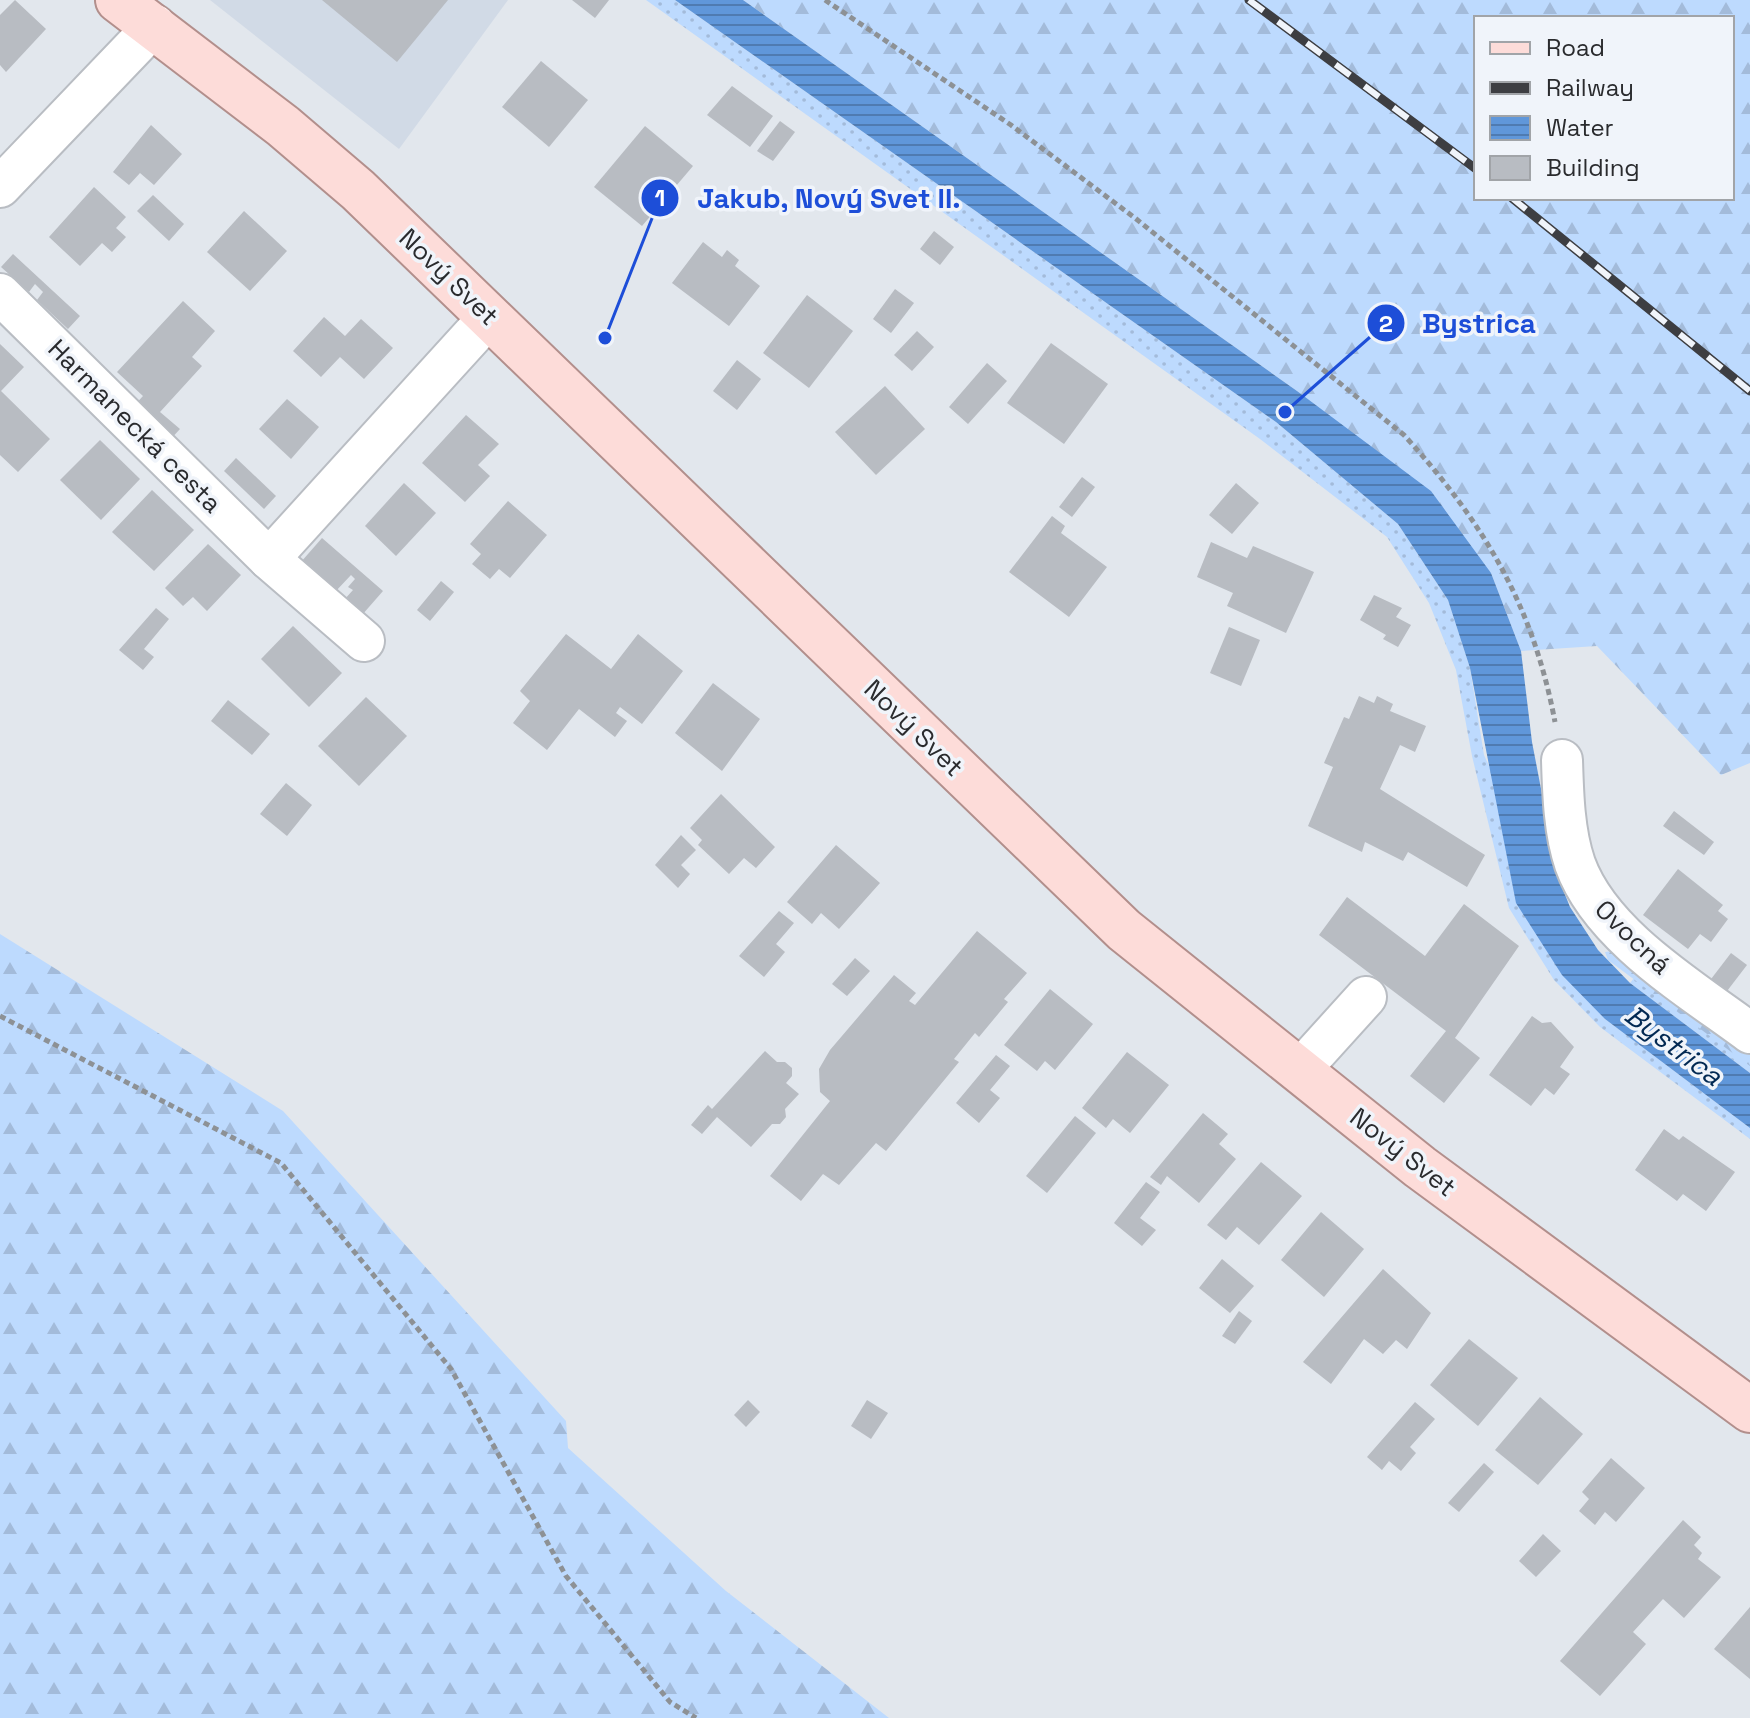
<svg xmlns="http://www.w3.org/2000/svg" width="1750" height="1718" font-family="'Space Grotesk',sans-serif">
<defs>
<pattern id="grass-dots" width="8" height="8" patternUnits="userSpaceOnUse" patternTransform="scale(2)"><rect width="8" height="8" fill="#bddafe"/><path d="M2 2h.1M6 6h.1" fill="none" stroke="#a3bbda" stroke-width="1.8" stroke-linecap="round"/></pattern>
<pattern id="forest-firs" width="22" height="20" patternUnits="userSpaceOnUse" patternTransform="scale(2)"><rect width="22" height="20" fill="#bddafe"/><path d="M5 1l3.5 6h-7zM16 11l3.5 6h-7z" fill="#a3bbda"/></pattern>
<pattern id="water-rules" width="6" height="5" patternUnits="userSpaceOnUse" patternTransform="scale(2)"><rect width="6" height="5" fill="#6097da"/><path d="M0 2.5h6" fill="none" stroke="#4f7bb1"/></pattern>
</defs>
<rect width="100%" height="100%" fill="#e2e7ed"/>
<path fill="#d1dae6" d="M 210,0 L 508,0 L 399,149 Z"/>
<g fill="url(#grass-dots)">
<path d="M 646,0 L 675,0 L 1276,422 L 1398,524 L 1448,600 L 1470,668 L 1484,755 L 1605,1019 L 1750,1128 L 1750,1139 L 1600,1027 L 1554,980 L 1509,908 L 1472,756 L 1456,670 L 1429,603 L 1387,537 L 1260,439 Z"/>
<path d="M 1642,968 L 1750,1049 L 1750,1073 L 1630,983 Z"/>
</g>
<g fill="url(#forest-firs)" fill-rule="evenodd">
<path d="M 743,0 L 1750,0 L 1750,763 L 1721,775 L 1597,646 L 1521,651 L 1491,573 L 1297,391 ZM 1476,18 L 1732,18 L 1732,198 L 1476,198 Z"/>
<path d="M 0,934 L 283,1111 L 566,1421 L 568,1448 L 726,1591 L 889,1718 L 0,1718 Z"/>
<path d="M 1613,951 L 1750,1054 L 1750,1066 L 1608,960 L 1605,952 Z"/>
</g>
<path fill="url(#water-rules)" d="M 675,0 L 743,0 L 1297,391 L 1431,491 L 1491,573 L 1521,651 L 1532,742 L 1558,877 L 1570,907 L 1598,950 L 1630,983 L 1750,1073 L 1750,1128 L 1605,1019 L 1562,975 L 1516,903 L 1470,668 L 1448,600 L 1398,524 L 1276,422 Z"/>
<g fill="#b8bcc2">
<path d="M 15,0 L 46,29 L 6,72 L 0,65 L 0,15 Z"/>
<path d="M 322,0 L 448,0 L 397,62 Z"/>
<path d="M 572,0 L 609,0 L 595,18 Z"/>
<path d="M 541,61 L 588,100 L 549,147 L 502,107 Z"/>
<path d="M 732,86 L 773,116 L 750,147 L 707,115 Z"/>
<path d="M 780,121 L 795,132 L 773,161 L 757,151 Z"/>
<path d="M 151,125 L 182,154 L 154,185 L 140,173 L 129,185 L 113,172 Z"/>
<path d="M 645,126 L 693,166 L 642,226 L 594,187 Z"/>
<path d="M 94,187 L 126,217 L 116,228 L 126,237 L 112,252 L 102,243 L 80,266 L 49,237 Z"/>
<path d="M 153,195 L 184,224 L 169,241 L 137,211 Z"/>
<path d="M 244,211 L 287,251 L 250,291 L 207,252 Z"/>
<path d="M 934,231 L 954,247 L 940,265 L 920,249 Z"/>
<path d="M 703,242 L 722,257 L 727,250 L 739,260 L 735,266 L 760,286 L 729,326 L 672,283 Z"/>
<path d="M 13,254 L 80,316 L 68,329 L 37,300 L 43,292 L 35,284 L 29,292 L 1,267 Z"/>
<path d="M 895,289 L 914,303 L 891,333 L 873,319 Z"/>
<path d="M 807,295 L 853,331 L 809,388 L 763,353 Z"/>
<path d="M 183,301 L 215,331 L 192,357 L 202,366 L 160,412 L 180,429 L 167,443 L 131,409 L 143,396 L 117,372 Z"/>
<path d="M 324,317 L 345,336 L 361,319 L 393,348 L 364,379 L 340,357 L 321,377 L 293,351 Z"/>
<path d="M 917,331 L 934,347 L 912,371 L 894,355 Z"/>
<path d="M 1051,343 L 1108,384 L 1064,444 L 1007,403 Z"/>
<path d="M 0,344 L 24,367 L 1,391 L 50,439 L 18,472 L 0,455 Z"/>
<path d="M 737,360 L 761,379 L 737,410 L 713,391 Z"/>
<path d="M 987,363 L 1007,381 L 968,424 L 949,407 Z"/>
<path d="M 885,386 L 925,429 L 876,475 L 835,432 Z"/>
<path d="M 287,399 L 319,427 L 291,459 L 259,429 Z"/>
<path d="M 466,415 L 499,444 L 478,465 L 490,476 L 465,502 L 422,463 Z"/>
<path d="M 100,440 L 140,479 L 101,520 L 60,480 Z"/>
<path d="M 236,458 L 276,496 L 264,509 L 224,471 Z"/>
<path d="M 1082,477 L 1095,487 L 1072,517 L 1059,507 Z"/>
<path d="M 404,483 L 436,513 L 396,556 L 365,526 Z"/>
<path d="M 1236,483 L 1259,503 L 1232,534 L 1209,515 Z"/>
<path d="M 152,490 L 194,530 L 154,571 L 112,532 Z"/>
<path d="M 508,501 L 547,535 L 510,578 L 499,569 L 490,579 L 472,564 L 481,554 L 470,544 Z"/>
<path d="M 1052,516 L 1065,526 L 1061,533 L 1107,567 L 1069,617 L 1009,572 Z"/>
<path d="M 322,538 L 383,591 L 362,615 L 344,600 L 353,590 L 348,587 L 355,579 L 351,575 L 335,592 L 301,562 Z"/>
<path d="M 1211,542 L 1247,558 L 1253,546 L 1314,572 L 1286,633 L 1227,606 L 1233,593 L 1197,577 Z"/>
<path d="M 208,544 L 241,575 L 207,611 L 193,597 L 183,606 L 165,588 Z"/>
<path d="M 441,581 L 454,592 L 430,621 L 417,610 Z"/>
<path d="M 1374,595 L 1402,608 L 1396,617 L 1411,625 L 1398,647 L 1383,639 L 1386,635 L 1360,620 Z"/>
<path d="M 156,608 L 169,619 L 144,649 L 154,657 L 143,670 L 119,650 Z"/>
<path d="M 293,626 L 342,673 L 309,707 L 261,659 Z"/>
<path d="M 1229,627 L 1260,640 L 1241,686 L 1210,673 Z"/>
<path d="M 566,634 L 611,669 L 638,634 L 683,671 L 642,724 L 620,707 L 616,713 L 627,721 L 615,737 L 579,709 L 547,750 L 513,723 L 530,701 L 520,691 Z"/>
<path d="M 713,683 L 760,719 L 722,771 L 675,733 Z"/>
<path d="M 1359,696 L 1374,703 L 1377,696 L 1393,704 L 1390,711 L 1426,726 L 1415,752 L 1400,745 L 1380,789 L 1485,855 L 1467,887 L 1408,852 L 1403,861 L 1365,842 L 1362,852 L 1308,826 L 1333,767 L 1324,763 L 1344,717 L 1349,719 Z"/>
<path d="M 366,697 L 407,736 L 359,786 L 318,746 Z"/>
<path d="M 228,700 L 270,734 L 252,755 L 211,721 Z"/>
<path d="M 286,783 L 312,805 L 287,836 L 260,814 Z"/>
<path d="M 721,794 L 775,847 L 756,868 L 744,858 L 729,874 L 698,845 L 702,840 L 690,828 Z"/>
<path d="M 1674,811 L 1714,842 L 1704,855 L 1663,826 Z"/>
<path d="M 681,835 L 696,850 L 681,865 L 690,874 L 678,888 L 655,865 Z"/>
<path d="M 836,845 L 880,883 L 839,929 L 821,913 L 812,924 L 787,902 Z"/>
<path d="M 1678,869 L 1723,905 L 1718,911 L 1728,919 L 1711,942 L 1700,934 L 1688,949 L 1643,915 Z"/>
<path d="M 1347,897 L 1425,956 L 1464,904 L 1519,946 L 1455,1038 L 1480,1058 L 1444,1103 L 1410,1076 L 1446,1031 L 1319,935 Z"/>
<path d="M 779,911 L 794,923 L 776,944 L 785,952 L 764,977 L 739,956 Z"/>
<path d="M 977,931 L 1027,973 L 1004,999 L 1008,1002 L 979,1037 L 975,1033 L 954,1059 L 959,1062 L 886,1151 L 876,1143 L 839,1185 L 823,1174 L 801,1201 L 770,1176 L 830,1101 L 820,1092 L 819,1069 L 830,1050 L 894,975 L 916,993 L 909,1001 L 915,1005 Z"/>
<path d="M 1731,953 L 1747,965 L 1724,995 L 1708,983 Z"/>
<path d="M 855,958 L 870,971 L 847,996 L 832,984 Z"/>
<path d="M 1050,989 L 1093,1024 L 1055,1070 L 1045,1061 L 1037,1071 L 1004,1045 Z"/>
<path d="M 1532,1016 L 1542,1023 L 1551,1022 L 1574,1047 L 1560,1067 L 1570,1074 L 1554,1095 L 1545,1088 L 1531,1106 L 1489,1075 Z"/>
<path d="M 765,1051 L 777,1062 L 785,1062 L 792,1068 L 792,1076 L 786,1083 L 799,1094 L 785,1109 L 786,1117 L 780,1124 L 772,1124 L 751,1147 L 717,1117 L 702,1134 L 691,1125 L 708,1105 L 712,1109 Z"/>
<path d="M 1127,1052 L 1169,1085 L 1130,1133 L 1113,1119 L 1106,1128 L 1082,1108 Z"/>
<path d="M 996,1055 L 1010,1066 L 990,1090 L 1000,1098 L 979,1123 L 956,1103 Z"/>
<path d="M 1203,1113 L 1228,1134 L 1219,1144 L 1236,1159 L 1199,1203 L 1167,1176 L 1161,1185 L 1150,1177 Z"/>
<path d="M 1075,1116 L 1096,1133 L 1047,1193 L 1026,1176 Z"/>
<path d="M 1664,1129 L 1679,1140 L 1683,1136 L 1735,1172 L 1706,1211 L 1683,1194 L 1677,1201 L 1635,1170 Z"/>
<path d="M 1261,1162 L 1302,1196 L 1259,1245 L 1237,1227 L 1226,1240 L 1207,1225 Z"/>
<path d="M 1146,1182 L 1160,1192 L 1140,1218 L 1156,1230 L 1142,1246 L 1114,1223 Z"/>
<path d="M 1321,1212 L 1364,1249 L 1324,1297 L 1281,1260 Z"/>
<path d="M 1222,1259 L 1254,1286 L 1230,1313 L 1199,1288 Z"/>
<path d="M 1383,1269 L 1431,1313 L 1407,1349 L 1396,1340 L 1383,1354 L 1364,1339 L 1331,1384 L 1303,1362 Z"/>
<path d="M 1239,1311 L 1252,1321 L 1235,1344 L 1222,1336 Z"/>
<path d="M 1469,1339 L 1518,1378 L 1478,1426 L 1430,1385 Z"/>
<path d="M 1540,1397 L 1583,1434 L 1538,1485 L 1495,1450 Z"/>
<path d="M 748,1400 L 760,1412 L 746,1427 L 734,1415 Z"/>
<path d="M 867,1400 L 888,1413 L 871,1439 L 851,1426 Z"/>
<path d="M 1415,1402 L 1435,1419 L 1410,1447 L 1416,1453 L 1401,1471 L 1389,1461 L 1382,1470 L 1367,1457 Z"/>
<path d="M 1611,1458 L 1645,1488 L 1616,1522 L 1605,1512 L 1595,1525 L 1579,1511 L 1589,1499 L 1582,1492 Z"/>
<path d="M 1484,1463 L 1494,1472 L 1459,1512 L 1448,1503 Z"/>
<path d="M 1683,1520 L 1701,1537 L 1694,1545 L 1702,1553 L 1698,1559 L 1721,1577 L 1684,1618 L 1663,1599 L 1633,1632 L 1646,1644 L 1600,1696 L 1560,1661 Z"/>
<path d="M 1543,1534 L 1561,1551 L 1536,1577 L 1519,1561 Z"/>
<path d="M 1750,1607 L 1750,1679 L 1714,1649 Z"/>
</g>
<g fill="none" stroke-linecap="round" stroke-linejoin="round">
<g stroke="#b9bdc3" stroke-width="44">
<g id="minor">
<path d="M 0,187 L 155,25"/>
<path d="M 0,294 L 269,559 L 364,641"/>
<path d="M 269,559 L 490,316"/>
<path d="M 1562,760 C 1563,794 1564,832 1575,864 C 1601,936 1691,989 1750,1033"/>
<path d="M 1299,1071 L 1366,997"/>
</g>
</g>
<g stroke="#b28f8c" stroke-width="48">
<path id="major" d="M 118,0 L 283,126 L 358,190 L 1124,930 L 1420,1167 L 1750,1410"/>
</g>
<g stroke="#8d9195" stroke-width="5" stroke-dasharray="6 4" stroke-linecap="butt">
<path d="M 825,0 L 1011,125 L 1135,218 L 1404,435 C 1484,523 1533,605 1555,722"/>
<path d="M 0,1016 L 281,1163 L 451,1369 L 566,1576 L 670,1702 L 696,1718"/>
</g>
<use href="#minor" stroke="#fff" stroke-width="40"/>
<use href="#major" stroke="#fddcd9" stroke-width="44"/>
<g stroke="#3d3e42" stroke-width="9">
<g id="rail">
<path d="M 1249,0 L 1476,169"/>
<path d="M 1512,198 L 1750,391"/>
</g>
</g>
<use href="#rail" stroke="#f0f4fa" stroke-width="6" stroke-dasharray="18" stroke-linecap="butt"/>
</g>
<g text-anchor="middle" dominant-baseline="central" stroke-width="7" stroke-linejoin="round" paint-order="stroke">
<g font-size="26" fill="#2a2b2e" stroke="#f0f4fa">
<text transform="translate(449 277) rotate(44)">Nový Svet</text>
<text transform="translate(135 426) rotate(45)">Harmanecká cesta</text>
<text transform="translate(914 728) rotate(44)">Nový Svet</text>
<text transform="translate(1633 937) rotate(44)">Ovocná</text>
<text transform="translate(1403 1152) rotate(38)">Nový Svet</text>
</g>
<g font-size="28" font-style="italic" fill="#022953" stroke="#f0f4fa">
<text transform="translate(1674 1045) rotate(37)">Bystrica</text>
</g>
</g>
<path fill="none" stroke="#1d4ed8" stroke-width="3" d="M605 338L660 198M1285 412L1386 323"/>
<g fill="#1d4ed8" stroke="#f0f4fa" stroke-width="3">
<circle cx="605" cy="338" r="8"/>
<circle cx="1285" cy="412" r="8"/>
<circle cx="660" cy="198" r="20"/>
<circle cx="1386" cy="323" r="20"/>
</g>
<g font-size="24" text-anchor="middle" font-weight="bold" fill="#fff">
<text x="660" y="206">1</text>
<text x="1386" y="332">2</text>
</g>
<g font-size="28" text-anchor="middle" font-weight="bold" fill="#1d4ed8" stroke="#f0f4fa" stroke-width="7" stroke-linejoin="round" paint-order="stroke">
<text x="829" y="208">Jakub, Nový Svet II.</text>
<text x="1479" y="333">Bystrica</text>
</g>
<rect x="1474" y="16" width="260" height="184" fill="#f0f4fa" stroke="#a1a4a8" stroke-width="2"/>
<rect x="1490" y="42" width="40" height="12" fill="#fddcd9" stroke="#a1a4a8" stroke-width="2"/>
<text x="1546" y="56" font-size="24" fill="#2a2b2e">Road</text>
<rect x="1490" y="82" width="40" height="12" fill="#3d3e42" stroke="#a1a4a8" stroke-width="2"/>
<text x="1546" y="96" font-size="24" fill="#2a2b2e">Railway</text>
<rect x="1490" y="116" width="40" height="24" fill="url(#water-rules)" stroke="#a1a4a8" stroke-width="2"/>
<text x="1546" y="136" font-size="24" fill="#2a2b2e">Water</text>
<rect x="1490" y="156" width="40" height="24" fill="#b8bcc2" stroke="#a1a4a8" stroke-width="2"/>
<text x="1546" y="176" font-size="24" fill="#2a2b2e">Building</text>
</svg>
